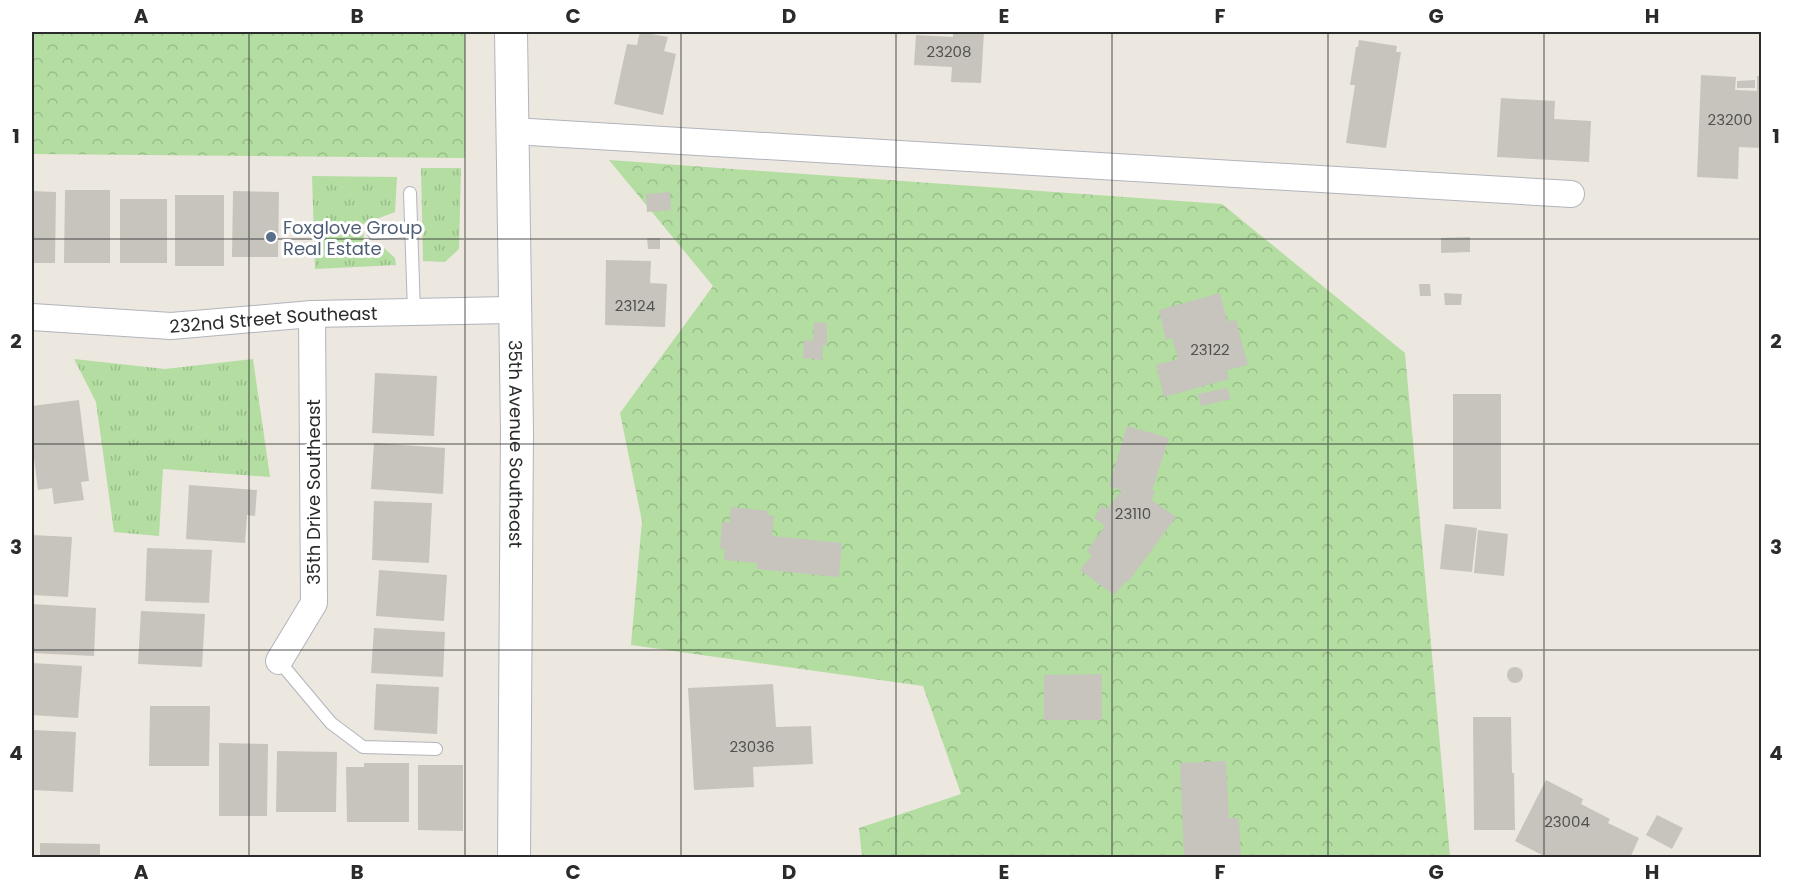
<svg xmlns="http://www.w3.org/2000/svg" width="1793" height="889" font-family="Poppins,sans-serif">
<defs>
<pattern id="grass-tufts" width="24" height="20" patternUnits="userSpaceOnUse" patternTransform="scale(1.5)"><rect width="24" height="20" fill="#b3dda1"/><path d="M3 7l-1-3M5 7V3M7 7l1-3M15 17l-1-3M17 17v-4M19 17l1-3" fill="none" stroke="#9abe8b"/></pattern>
<pattern id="forest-crowns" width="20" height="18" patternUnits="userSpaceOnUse" patternTransform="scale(1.5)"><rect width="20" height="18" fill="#b3dda1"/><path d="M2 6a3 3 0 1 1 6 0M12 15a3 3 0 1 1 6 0" fill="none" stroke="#9abe8b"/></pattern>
</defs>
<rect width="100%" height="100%" fill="#ece7df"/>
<g fill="url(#grass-tufts)">
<path d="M 421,168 L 461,168 L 459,249 L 445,262 L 423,261 Z"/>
<path d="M 312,176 L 397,177 L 395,212 L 363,224 L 364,243 L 384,248 L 395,258 L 396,265 L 315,269 Z"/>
<path d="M 74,359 L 165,369 L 253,359 L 270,477 L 163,469 L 159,536 L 114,532 L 96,402 Z"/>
</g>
<g fill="url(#forest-crowns)">
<path d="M 32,32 L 465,32 L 465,158 L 32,154 Z"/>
<path d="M 609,160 L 1222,204 L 1405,353 L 1450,857 L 862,857 L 859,828 L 961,794 L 923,686 L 631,645 L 642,521 L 620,413 L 713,286 Z"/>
</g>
<g fill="#c7c4be">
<path d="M 640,32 L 668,37 L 664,51 L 676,54 L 663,115 L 614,104 L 627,44 L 637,45 Z"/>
<path d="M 953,32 L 984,32 L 981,83 L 951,82 L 952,67 L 914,65 L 916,35 L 953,37 Z"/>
<path d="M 1359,40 L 1397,46 L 1396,52 L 1401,52 L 1386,148 L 1346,143 L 1355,85 L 1350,85 L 1356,47 L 1358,47 Z"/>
<path d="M 1701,75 L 1736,77 L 1735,90 L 1757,91 L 1757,76 L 1762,76 L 1762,148 L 1739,147 L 1738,179 L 1697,177 Z"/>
<path d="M 1755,80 L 1755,88 L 1737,88 L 1737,81 Z"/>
<path d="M 1501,98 L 1555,101 L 1554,119 L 1591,121 L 1589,162 L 1497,157 Z"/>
<path d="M 65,190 L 110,190 L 110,263 L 64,263 Z"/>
<path d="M 32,191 L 56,192 L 55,263 L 32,263 Z"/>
<path d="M 233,191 L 279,192 L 278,257 L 232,257 Z"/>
<path d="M 670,192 L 671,210 L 647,212 L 646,194 Z"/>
<rect x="175" y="195" width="49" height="71"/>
<rect x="120" y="199" width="47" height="64"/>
<path d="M 1470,237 L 1470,252 L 1441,253 L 1441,238 Z"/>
<path d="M 647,238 L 660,238 L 660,249 L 648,249 Z"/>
<path d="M 606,260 L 651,261 L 650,283 L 667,284 L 665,327 L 605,325 Z"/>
<path d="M 1419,284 L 1430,284 L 1431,296 L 1420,296 Z"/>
<path d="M 1220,293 L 1227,321 L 1236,320 L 1248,365 L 1227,370 L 1229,379 L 1164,397 L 1156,365 L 1178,359 L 1172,338 L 1166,340 L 1159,310 Z"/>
<path d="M 1444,293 L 1462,294 L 1461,305 L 1445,305 Z"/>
<path d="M 814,322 L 827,323 L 827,346 L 823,345 L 822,360 L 803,358 L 804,340 L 813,341 Z"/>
<path d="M 375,373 L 437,376 L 434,436 L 372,433 Z"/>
<path d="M 1227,388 L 1231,399 L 1201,406 L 1198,394 Z"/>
<rect x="1453" y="394" width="48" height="115"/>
<path d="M 79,400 L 89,481 L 81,482 L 84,500 L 54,504 L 52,488 L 38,490 L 32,441 L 32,406 Z"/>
<path d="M 1127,426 L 1169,438 L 1152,490 L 1155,491 L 1152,500 L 1176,517 L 1128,582 L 1126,581 L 1114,595 L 1080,570 L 1092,555 L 1087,551 L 1105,526 L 1094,518 L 1102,505 L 1107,509 L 1122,490 L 1109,486 Z"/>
<path d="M 374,443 L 445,448 L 443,494 L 371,489 Z"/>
<path d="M 189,485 L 257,490 L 255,516 L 247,515 L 245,543 L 186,539 Z"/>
<path d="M 374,501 L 432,503 L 429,563 L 372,560 Z"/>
<path d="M 731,507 L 768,511 L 768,515 L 774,516 L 772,536 L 842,543 L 839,577 L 757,569 L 757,563 L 724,560 L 725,549 L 720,548 L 722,522 L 730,522 Z"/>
<path d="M 1445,524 L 1477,528 L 1472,572 L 1440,569 Z"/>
<path d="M 1478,530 L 1508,534 L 1504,576 L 1474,573 Z"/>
<path d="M 32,535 L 72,537 L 68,597 L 32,595 Z"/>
<path d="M 147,548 L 212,550 L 209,603 L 145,601 Z"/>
<path d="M 379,570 L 447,575 L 444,621 L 376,616 Z"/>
<path d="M 32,604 L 96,608 L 94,656 L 32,653 Z"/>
<path d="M 141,611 L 205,614 L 202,667 L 138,664 Z"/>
<path d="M 374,628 L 445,632 L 443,677 L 371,673 Z"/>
<path d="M 32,663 L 82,666 L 78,718 L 32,715 Z"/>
<circle cx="1515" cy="675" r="8"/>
<path d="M 1102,674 L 1102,720 L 1044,720 L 1044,675 Z"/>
<path d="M 376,684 L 439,687 L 437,734 L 374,730 Z"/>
<path d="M 773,684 L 776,727 L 811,726 L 813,764 L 753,767 L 754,787 L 694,790 L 688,688 Z"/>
<path d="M 150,706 L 210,706 L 209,766 L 149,766 Z"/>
<path d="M 1473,717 L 1511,717 L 1512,773 L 1514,773 L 1515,830 L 1474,830 Z"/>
<path d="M 32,730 L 76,732 L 73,792 L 32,790 Z"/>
<path d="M 219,743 L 268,744 L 267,816 L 219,816 Z"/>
<path d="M 277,751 L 337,752 L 336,812 L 276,812 Z"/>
<path d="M 1226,761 L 1229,818 L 1239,818 L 1241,858 L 1184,858 L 1180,763 Z"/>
<path d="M 364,763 L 409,763 L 409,822 L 347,822 L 346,767 L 364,767 Z"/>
<path d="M 418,765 L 463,765 L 463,831 L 418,830 Z"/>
<path d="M 1546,780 L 1583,799 L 1581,804 L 1610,819 L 1608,823 L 1639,838 L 1630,858 L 1548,858 L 1515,841 Z"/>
<path d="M 1657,815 L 1683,828 L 1672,849 L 1646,835 Z"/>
<path d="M 40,843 L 100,844 L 100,858 L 40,858 Z"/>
<rect x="110" y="855" width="46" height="3"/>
</g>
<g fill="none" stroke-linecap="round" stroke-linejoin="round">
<g stroke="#b2b4bd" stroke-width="14">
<g id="service">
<path d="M 410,193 L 414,312"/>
<path d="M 374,233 L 411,231"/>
<path d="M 279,661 L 331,723 L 363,747 L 436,749"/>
</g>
</g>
<g stroke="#b2b4bd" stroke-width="28">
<g id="minor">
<path d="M 513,131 L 1571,194"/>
<path id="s1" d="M 32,317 L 171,326 L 312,314 L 515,310"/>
<path d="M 279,661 L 314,603 L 312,314"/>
</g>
</g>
<g stroke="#b2b4bd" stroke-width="34">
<g id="tertiary">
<path id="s2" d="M 511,32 L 517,431 L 514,858"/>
</g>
</g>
<use href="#service" stroke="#fff" stroke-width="12"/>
<use href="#minor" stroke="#fff" stroke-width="26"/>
<use href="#tertiary" stroke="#fff" stroke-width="32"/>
</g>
<path fill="none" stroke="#2b2b2b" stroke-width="1.5" stroke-opacity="0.55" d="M 249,32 L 249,858M 465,32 L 465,858M 681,32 L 681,858M 896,32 L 896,858M 1112,32 L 1112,858M 1328,32 L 1328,858M 1544,32 L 1544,858M 32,239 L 1762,239M 32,444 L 1762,444M 32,650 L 1762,650"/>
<circle fill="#5c6f8a" stroke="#fff" stroke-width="2" cx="271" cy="237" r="6"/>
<g text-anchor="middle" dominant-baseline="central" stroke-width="6" stroke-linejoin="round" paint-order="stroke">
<g font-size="15" fill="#525150">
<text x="949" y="51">23208</text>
<text x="1730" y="119">23200</text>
<text x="635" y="305">23124</text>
<text x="1210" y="349">23122</text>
<text x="1133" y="513">23110</text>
<text x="752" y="746">23036</text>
<text x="1567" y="821">23004</text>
</g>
<g font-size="18" fill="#4e5e75" stroke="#fff" text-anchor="start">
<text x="283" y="227">Foxglove Group<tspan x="283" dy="21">Real Estate</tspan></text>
</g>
<g font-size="18" fill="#2b2b2b" stroke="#fff">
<text stroke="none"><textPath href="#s1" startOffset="242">232nd Street Southeast</textPath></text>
<text stroke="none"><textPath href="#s2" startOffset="412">35th Avenue Southeast</textPath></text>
<text transform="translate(313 492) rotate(-90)">35th Drive Southeast</text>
</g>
</g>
<rect width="1793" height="889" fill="none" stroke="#ffffff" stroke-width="66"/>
<rect x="33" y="33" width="1727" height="823" fill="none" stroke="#2b2b2b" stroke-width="2"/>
<g font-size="20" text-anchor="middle" font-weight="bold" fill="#2b2b2b">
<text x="141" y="23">A</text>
<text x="357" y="23">B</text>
<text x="573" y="23">C</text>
<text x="789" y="23">D</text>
<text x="1004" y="23">E</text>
<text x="1220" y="23">F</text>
<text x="1436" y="23">G</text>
<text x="1652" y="23">H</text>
<text x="16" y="143">1</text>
<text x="1776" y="143">1</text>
<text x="16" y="348">2</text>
<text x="1776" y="348">2</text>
<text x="16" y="554">3</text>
<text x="1776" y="554">3</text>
<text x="16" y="760">4</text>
<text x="1776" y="760">4</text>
<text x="141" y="879">A</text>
<text x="357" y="879">B</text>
<text x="573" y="879">C</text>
<text x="789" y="879">D</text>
<text x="1004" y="879">E</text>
<text x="1220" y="879">F</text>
<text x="1436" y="879">G</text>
<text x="1652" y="879">H</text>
</g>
</svg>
